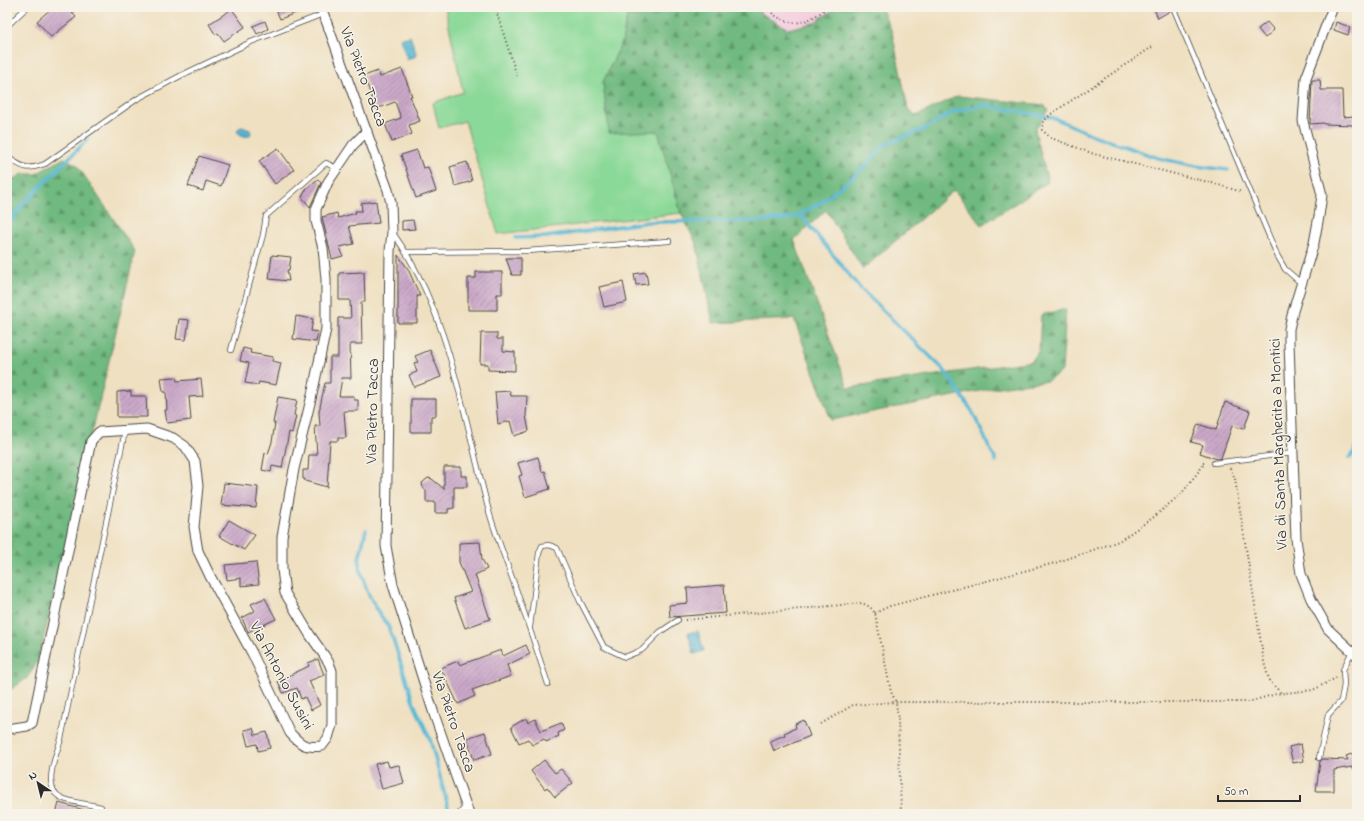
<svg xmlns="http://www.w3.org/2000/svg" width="1364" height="821" font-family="'Indie Flower',sans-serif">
<defs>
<pattern id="forest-firs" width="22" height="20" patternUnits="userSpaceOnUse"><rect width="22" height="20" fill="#70b980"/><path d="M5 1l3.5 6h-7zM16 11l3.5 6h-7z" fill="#5c9769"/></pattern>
<pattern id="water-waves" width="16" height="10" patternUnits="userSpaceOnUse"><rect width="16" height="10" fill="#57b7d5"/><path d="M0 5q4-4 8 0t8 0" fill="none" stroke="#4895ad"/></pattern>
<pattern id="building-hatch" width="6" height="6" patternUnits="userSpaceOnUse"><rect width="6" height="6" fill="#cba8c9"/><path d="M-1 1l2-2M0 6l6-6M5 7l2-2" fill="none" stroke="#a589a3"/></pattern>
</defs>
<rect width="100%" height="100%" fill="#f7f3e8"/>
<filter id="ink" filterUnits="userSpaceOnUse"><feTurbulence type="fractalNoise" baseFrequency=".025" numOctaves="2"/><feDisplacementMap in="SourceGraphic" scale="8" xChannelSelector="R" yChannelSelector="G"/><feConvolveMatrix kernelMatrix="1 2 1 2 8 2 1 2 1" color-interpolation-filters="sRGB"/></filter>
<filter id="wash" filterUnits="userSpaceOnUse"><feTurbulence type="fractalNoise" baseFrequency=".012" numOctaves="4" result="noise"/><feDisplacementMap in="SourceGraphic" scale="16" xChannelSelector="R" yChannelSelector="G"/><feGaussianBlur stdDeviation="0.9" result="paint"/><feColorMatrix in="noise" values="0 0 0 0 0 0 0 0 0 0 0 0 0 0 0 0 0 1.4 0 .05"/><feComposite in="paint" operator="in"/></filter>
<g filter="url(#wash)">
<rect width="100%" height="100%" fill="#efe0c1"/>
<path fill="#f4cfde" d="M 754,7 L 837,7 L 814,23 L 788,29 L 758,13 Z"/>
<path fill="#8bd998" stroke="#5b8262" d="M 445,7 L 629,7 L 622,42 L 603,82 L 609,132 L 658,131 L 681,213 L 498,234 L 465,121 L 439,128 L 433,103 L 463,92 Z"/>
<g fill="url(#forest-firs)" stroke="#4e7256">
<path d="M 629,7 L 754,7 L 762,14 L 788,29 L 814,23 L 837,7 L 881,7 L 892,32 L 908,109 L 916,116 L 958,96 L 1044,105 L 1048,110 L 1035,130 L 1048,182 L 982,225 L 954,190 L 863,269 L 826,210 L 794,240 L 848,388 L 1032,361 L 1039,350 L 1041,315 L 1066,309 L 1062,371 L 1047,381 L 1005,386 L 831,420 L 794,319 L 713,323 L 696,243 L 681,213 L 658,131 L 609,133 L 603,82 L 622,42 Z"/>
<path d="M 64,158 L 77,165 L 135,251 L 38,661 L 27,678 L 7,692 L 7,184 L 22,174 L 36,174 Z"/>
</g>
<g fill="url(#water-waves)" stroke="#417180">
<path d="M 410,36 L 417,56 L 407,59 L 400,39 Z"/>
<path d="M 242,127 L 250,130 L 251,133 L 249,136 C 244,137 240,136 237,131 L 239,128 Z"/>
<path d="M 698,631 L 704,651 L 694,654 L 688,633 Z"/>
</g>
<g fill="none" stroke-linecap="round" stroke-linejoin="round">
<g stroke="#57b7d5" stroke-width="3.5">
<path d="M 800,214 L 859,287 L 944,370 L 972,411 L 996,461"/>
<path d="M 7,228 L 21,206 L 88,139"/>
<path d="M 516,238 L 546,237 L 648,222 L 761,221 L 793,218 L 822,202 L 860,171 L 886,144 L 924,129 L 955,111 L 984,105 L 1054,118 L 1093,135 L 1158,158 L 1196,166 L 1228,170"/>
<path d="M 1350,458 L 1357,447"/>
<path d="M 366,530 L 359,559 L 361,573 L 368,593 L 377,610 L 388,626 L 393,639 L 414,704 L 430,739 L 450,814"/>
</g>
</g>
<g id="blocks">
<g fill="url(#building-hatch)">
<path d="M 53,7 L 79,7 L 72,13 L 76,17 L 51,37 L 37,21 Z"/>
<path d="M 275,7 L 309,7 L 309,8 L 280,19 Z"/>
<path d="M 1153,7 L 1169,7 L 1170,11 L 1158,18 Z"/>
<path d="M 232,9 L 245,27 L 224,41 L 218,33 L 215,34 L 209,24 Z"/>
<path d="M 265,21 L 268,29 L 257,34 L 253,26 Z"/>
<path d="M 1267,22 L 1274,30 L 1265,38 L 1258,29 Z"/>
<path d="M 1336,22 L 1350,27 L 1348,35 L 1334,30 Z"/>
<path d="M 402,69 L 412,96 L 410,96 L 420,121 L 409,125 L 412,134 L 392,142 L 385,124 L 401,118 L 395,102 L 376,109 L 364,76 L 378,71 L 380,77 Z"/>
<path d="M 1312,80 L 1320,80 L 1321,90 L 1342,90 L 1343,117 L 1354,116 L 1354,125 L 1324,124 L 1324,123 L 1310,124 Z"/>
<path d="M 278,148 L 294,170 L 275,184 L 259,161 Z"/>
<path d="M 417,150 L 423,168 L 428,167 L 436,191 L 416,198 L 401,155 Z"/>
<path d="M 199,156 L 228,165 L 221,186 L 206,181 L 203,191 L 188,186 Z"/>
<path d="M 467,162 L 472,181 L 455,186 L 450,167 Z"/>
<path d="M 318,179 L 321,183 L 310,207 L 302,197 L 307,188 Z"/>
<path d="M 376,201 L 379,223 L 349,226 L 354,244 L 340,247 L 343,256 L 332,259 L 322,217 L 337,213 L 338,218 L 356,213 L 355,211 L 362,211 L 361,203 Z"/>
<path d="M 413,220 L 415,229 L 402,230 L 402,221 Z"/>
<path d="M 272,255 L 291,257 L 289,270 L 287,270 L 289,281 L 269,279 Z"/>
<path d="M 398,255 L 408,269 L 420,296 L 417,296 L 417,323 L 398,323 Z"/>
<path d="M 506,258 L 521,258 L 521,275 L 512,275 Z"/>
<path d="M 364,272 L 365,302 L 361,302 L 362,344 L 350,344 L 351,378 L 342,378 L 339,396 L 354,396 L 354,400 L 358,400 L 358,411 L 344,411 L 346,438 L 338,438 L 338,441 L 330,441 L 327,487 L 305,481 L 305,479 L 303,479 L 303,470 L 308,470 L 309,455 L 317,455 L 315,426 L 320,426 L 319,412 L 325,383 L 330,383 L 330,357 L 338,357 L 338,318 L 351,318 L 350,300 L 339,300 L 339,273 Z"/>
<path d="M 476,272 L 502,272 L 502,294 L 497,294 L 497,310 L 468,310 L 468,278 L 476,278 Z"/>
<path d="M 646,272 L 648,284 L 636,285 L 634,274 Z"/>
<path d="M 623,282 L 627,302 L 604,307 L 599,287 Z"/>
<path d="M 296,316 L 313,319 L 311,331 L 318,332 L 316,342 L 293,339 Z"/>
<path d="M 179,319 L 189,320 L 186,340 L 176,339 Z"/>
<path d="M 481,333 L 497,333 L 497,339 L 503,339 L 503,351 L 515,352 L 515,371 L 488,370 L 488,364 L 480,364 Z"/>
<path d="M 243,348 L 251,350 L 250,353 L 273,357 L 272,361 L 281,363 L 276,385 L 259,382 L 258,385 L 245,383 L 249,363 L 240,361 Z"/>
<path d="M 430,350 L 441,377 L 414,387 L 409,375 L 417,372 L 414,363 L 418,362 L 415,356 Z"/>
<path d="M 176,377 L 177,381 L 201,379 L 203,396 L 189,397 L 191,420 L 167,423 L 165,410 L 167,410 L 166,392 L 163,392 L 161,378 Z"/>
<path d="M 131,391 L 131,396 L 146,396 L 147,417 L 117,417 L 117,392 Z"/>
<path d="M 510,391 L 511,396 L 527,396 L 526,416 L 529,431 L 514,436 L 510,421 L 498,424 L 495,392 Z"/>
<path d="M 278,397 L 297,400 L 294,415 L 296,416 L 292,433 L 289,432 L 282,468 L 272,466 L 271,472 L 262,470 L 265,453 L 268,454 L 272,442 L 275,423 L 273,423 Z"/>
<path d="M 411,399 L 436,399 L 436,416 L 431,416 L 431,432 L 411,432 Z"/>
<path d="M 1225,402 L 1250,411 L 1244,429 L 1232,426 L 1221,458 L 1217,459 L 1200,453 L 1203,445 L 1191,442 L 1198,424 L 1216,430 Z"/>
<path d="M 538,457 L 542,472 L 545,471 L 550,489 L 525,497 L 519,476 L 522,475 L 518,463 Z"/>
<path d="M 444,467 L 461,467 L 461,476 L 467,476 L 467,487 L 454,487 L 454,508 L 448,509 L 448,513 L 435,513 L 435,502 L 426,502 L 426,490 L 423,488 L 422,483 L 428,478 L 432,479 L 444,489 Z"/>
<path d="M 224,483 L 258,487 L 256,508 L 221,505 Z"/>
<path d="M 229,520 L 255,535 L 244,550 L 219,536 Z"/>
<path d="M 480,542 L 482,559 L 487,569 L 475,575 L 490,619 L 465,628 L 454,598 L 471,592 L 459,562 L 459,543 Z"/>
<path d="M 256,562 L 259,584 L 241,586 L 241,578 L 227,580 L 225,565 Z"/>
<path d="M 724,585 L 726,613 L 670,617 L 669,605 L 688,603 L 687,588 Z"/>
<path d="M 265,598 L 276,619 L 248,632 L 242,618 L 255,611 L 251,604 Z"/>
<path d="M 526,645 L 530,654 L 507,665 L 511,676 L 472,690 L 475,696 L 458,704 L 441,668 L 458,661 L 460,665 L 501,650 L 503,656 Z"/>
<path d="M 318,659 L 324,675 L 309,681 L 320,705 L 311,710 L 305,697 L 301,699 L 297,688 L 283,693 L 278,681 L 309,666 L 308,663 Z"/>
<path d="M 526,718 L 528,723 L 535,719 L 541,731 L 561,723 L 564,730 L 558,733 L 559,736 L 546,742 L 544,739 L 532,745 L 528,739 L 519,743 L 511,727 Z"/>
<path d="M 804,720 L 810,736 L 774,751 L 770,741 L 785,735 L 784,733 L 796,728 L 795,724 Z"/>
<path d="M 253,728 L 255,735 L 267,732 L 270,748 L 258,751 L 257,744 L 248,746 L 244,730 Z"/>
<path d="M 485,732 L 492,754 L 474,760 L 467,738 Z"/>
<path d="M 1301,744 L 1304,761 L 1293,763 L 1289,747 Z"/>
<path d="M 1357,752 L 1357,775 L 1352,767 L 1334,770 L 1334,791 L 1316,791 L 1320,761 L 1323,759 L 1348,760 L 1346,756 Z"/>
<path d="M 544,760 L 555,773 L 561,769 L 573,783 L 555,797 L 547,787 L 545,789 L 531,771 Z"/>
<path d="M 387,761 L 389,767 L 399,765 L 404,783 L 382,789 L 375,764 Z"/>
<path d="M 59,803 L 88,811 L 88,814 L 56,814 Z"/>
</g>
</g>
</g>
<g filter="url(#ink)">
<use href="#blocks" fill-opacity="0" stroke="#484642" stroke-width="1"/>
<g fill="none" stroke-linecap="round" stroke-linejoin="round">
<g stroke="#484642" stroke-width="6">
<g id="service">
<path d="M 766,7 L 767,8"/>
<path d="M 1173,7 L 1277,255 L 1285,269 L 1302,284"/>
<path d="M 7,26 L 27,7"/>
<path d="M 7,157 C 23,167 25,171 45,164 L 137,99 L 182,75 L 251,42 L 323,14"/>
<path d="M 393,233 C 451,314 464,422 490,515 C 496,535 504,555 511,575 C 524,611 536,648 548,684"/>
<path d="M 405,252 L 527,251 L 669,241"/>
<path d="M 231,350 L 263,235 L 266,216 L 326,163 L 338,169"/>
<path d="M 1214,463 L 1293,453"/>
<path d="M 530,627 L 539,553 L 542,546 L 549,545 L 557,548 L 580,601 L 604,647 L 625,657 L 642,650 L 660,632 L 678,620"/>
<path d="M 1319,758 L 1328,715 L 1341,701 L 1344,685 L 1343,670 L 1352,651"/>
<path d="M 101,807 C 90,804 72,803 62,798 C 41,789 56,755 61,739 L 125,431"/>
<path d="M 459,814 L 466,806"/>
</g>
</g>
<g stroke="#484642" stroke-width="11">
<g id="minor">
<path d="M 321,7 L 388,190 L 391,203 L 392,232 L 390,251 L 386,546 L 393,585 L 434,714 L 469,814"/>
<path d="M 1333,7 L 1306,78 L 1303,121 L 1322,195 L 1319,216 L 1314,243 L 1293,311 L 1289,329 L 1289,343 L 1296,539 L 1301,574 L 1311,599 L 1328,629 L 1357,656"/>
<path d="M 7,729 L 27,726 L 32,723 L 91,441 L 99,432 L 147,429 L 173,438 L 185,446 L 195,461 L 198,486 L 194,527 L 198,551 L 210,576 L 252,653 L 290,733 C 301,745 305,748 322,746 L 328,738 L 332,725 L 332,671 L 329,663 L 324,655 L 310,635 L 285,593 L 282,569 L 282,537 L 294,469 L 312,395 L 326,329 L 326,279 L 323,248 L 316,221 L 316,209 L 328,182 L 353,145 L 367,131"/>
</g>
</g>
<g stroke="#484642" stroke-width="2" stroke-dasharray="1 3" stroke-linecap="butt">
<path d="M 495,7 L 517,76"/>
<path d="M 772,13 C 793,30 809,22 828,7"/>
<path d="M 1152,47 L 1051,114 L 1043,122 L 1042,130 L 1051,138 L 1094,154 L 1212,183 L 1242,192"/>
<path d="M 1199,463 L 1204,463"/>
<path d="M 1230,468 L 1235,479 L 1264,662 L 1269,680 L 1282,694"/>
<path d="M 875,613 L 890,606 L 1055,563 L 1119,541 L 1154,517 L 1182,493 L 1205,463"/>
<path d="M 685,620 L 862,603 L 870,607 L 875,613 L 891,692 L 896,702 L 898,720 L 901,814"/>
<path d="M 821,724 L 853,705 L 896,702 L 1248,702 L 1276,694 L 1313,690 L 1336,678"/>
</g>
<use href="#service" stroke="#fff" stroke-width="4.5"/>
<use href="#minor" stroke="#fff" stroke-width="9"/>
</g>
</g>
<g text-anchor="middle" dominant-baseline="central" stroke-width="3" stroke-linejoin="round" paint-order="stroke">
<g font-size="16" fill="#2b2b2b" stroke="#f7f3e8">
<text transform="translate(363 77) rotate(69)">Via Pietro Tacca</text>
<text transform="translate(373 411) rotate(-89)">Via Pietro Tacca</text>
<text transform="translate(1279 444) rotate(-92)">Via di Santa Margherita a Montici</text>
<text transform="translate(281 676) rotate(62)">Via Antonio Susini</text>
<text transform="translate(453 722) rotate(71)">Via Pietro Tacca</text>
</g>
</g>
<rect width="1364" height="821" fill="none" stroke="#f7f3e8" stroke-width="24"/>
<g transform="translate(38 783) rotate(325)" stroke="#f7f3e8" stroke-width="3" paint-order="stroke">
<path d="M0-3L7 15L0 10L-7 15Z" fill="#2b2b2b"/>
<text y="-6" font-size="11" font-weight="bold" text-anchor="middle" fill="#2b2b2b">N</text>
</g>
<path d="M1218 795v6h82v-6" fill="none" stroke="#2b2b2b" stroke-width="2"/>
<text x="1224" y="795" font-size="12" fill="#2b2b2b" stroke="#f7f3e8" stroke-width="3" paint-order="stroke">50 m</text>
</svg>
